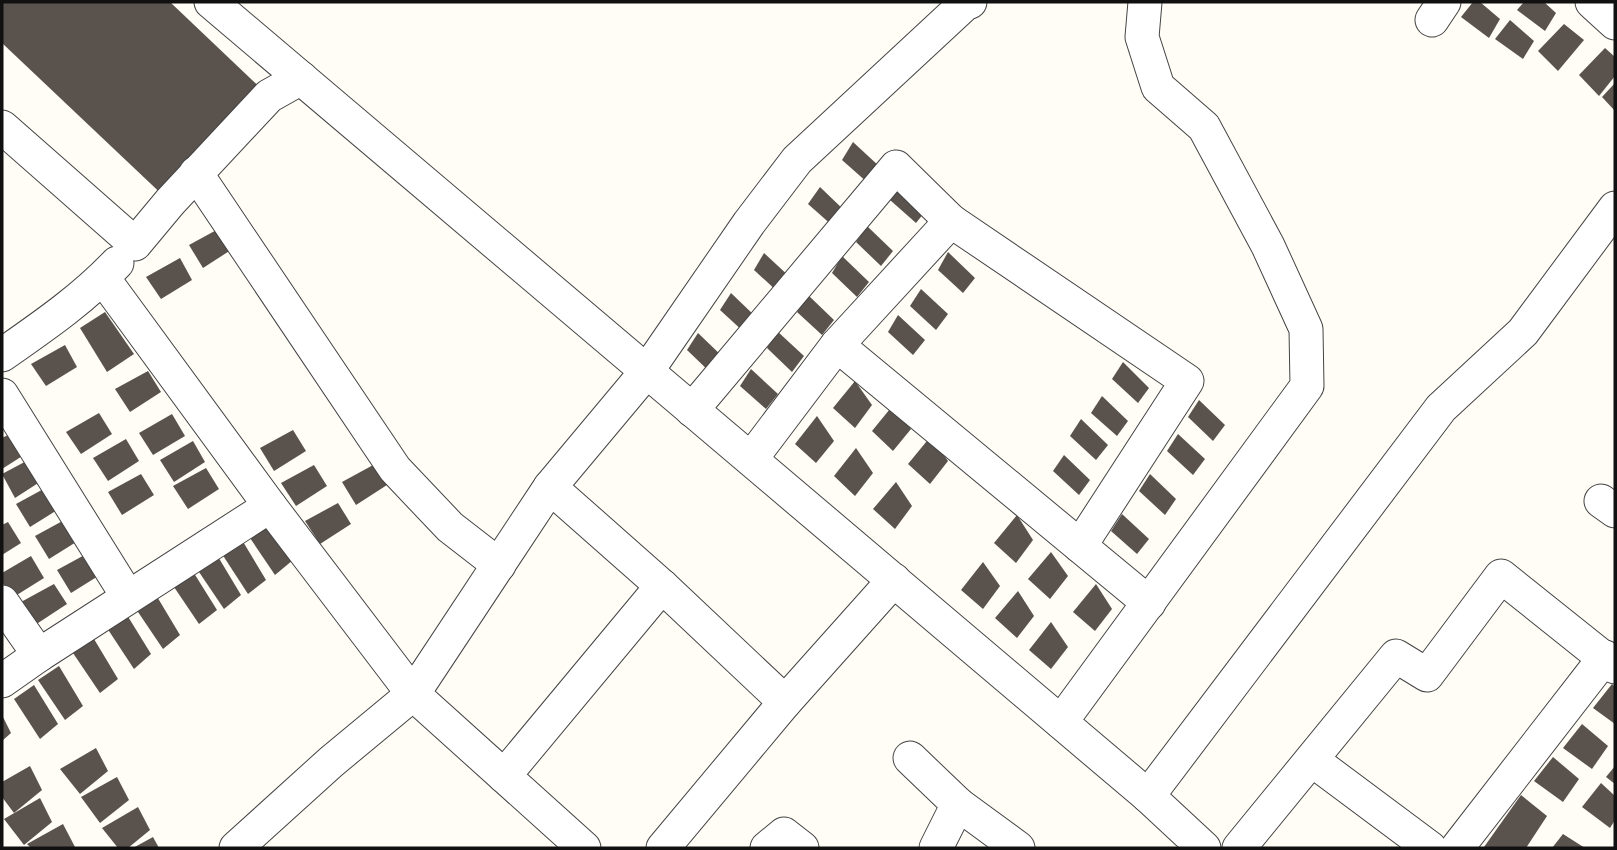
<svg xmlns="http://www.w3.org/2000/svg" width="1617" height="850" font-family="Merriweather,serif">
<rect width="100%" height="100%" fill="#fffdf5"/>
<g fill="#5a524d">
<path d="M 2,2 L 170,2 L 269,96 L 170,202 L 2,43 Z"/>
<path d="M 1473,2 L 1480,2 L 1500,19 L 1489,38 L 1461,17 Z"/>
<path d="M 1524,2 L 1544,2 L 1556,13 L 1545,31 L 1517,10 Z"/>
<path d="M 1510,20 L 1534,41 L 1523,59 L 1495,39 Z"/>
<path d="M 1564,24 L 1584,40 L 1558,71 L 1538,51 Z"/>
<path d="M 1605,48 L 1615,57 L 1615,76 L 1599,96 L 1579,75 Z"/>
<path d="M 1615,83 L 1615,111 L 1602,97 Z"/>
<path d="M 853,142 L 880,167 L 868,183 L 842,160 Z"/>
<path d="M 901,182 L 928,208 L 916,223 L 890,200 Z"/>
<path d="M 820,187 L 846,212 L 834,227 L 808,204 Z"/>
<path d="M 867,226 L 893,251 L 881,266 L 856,242 Z"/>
<path d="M 222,227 L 234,248 L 203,268 L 189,245 Z"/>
<path d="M 948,252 L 975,278 L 963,293 L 938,270 Z"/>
<path d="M 764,253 L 791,278 L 779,293 L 754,270 Z"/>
<path d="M 842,256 L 869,282 L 857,297 L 832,273 Z"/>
<path d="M 180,258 L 192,280 L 161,299 L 146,277 Z"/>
<path d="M 921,289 L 948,314 L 936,330 L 910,306 Z"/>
<path d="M 731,293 L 757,318 L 745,333 L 720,310 Z"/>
<path d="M 808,295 L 834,320 L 822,335 L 797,312 Z"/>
<path d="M 105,312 L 134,354 L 107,372 L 80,328 Z"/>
<path d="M 898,315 L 925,340 L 913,355 L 888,332 Z"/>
<path d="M 777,331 L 804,356 L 792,372 L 767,348 Z"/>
<path d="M 698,333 L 724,358 L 712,374 L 687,350 Z"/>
<path d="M 65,345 L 77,367 L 46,386 L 31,364 Z"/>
<path d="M 1123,362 L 1149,388 L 1138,403 L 1112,379 Z"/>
<path d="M 751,369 L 778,394 L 766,409 L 740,386 Z"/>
<path d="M 148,371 L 161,392 L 130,412 L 115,389 Z"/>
<path d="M 855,381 L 872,405 L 855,428 L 833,408 Z"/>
<path d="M 1102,396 L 1128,421 L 1117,436 L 1091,413 Z"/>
<path d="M 1199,400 L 1225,425 L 1213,441 L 1188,417 Z"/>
<path d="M 894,404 L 911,429 L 893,451 L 872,431 Z"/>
<path d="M 99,413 L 112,434 L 81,454 L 66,432 Z"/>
<path d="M 172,414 L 185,436 L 153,455 L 139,433 Z"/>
<path d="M 817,416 L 834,441 L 816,463 L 795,444 Z"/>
<path d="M 1081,419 L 1108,445 L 1096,460 L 1070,436 Z"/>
<path d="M 293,430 L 306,451 L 274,471 L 260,448 Z"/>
<path d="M 14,432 L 27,453 L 2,469 L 2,438 Z"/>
<path d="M 1178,434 L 1205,459 L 1193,475 L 1167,451 Z"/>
<path d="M 931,436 L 948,461 L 930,484 L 908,464 Z"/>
<path d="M 126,439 L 139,461 L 108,481 L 93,458 Z"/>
<path d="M 193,441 L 205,462 L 174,482 L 160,460 Z"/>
<path d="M 856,448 L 873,473 L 855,496 L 834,476 Z"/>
<path d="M 1064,455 L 1090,480 L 1079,495 L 1053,471 Z"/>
<path d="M 34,457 L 46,478 L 15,498 L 2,474 Z"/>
<path d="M 375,464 L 387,485 L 356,505 L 342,482 Z"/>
<path d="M 314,465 L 327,486 L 296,506 L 281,483 Z"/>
<path d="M 206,468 L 219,489 L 188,509 L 173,486 Z"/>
<path d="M 141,474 L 154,495 L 122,515 L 108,492 Z"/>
<path d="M 1150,474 L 1176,499 L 1165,515 L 1139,491 Z"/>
<path d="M 896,482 L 912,506 L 895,529 L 873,509 Z"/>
<path d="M 49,486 L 62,507 L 30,527 L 16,504 Z"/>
<path d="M 338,503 L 351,524 L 320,544 L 305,521 Z"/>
<path d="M 1122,514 L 1149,539 L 1137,554 L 1111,531 Z"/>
<path d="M 1017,515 L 1033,540 L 1016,563 L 994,543 Z"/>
<path d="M 68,518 L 81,539 L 49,559 L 35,536 Z"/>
<path d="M 269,521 L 293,560 L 275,575 L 248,535 Z"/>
<path d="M 8,522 L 21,543 L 2,555 L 2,525 Z"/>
<path d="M 242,540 L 266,580 L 248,594 L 222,554 Z"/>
<path d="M 90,552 L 103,573 L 71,593 L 57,570 Z"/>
<path d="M 1051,552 L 1068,576 L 1050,599 L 1028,579 Z"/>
<path d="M 217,555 L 241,595 L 224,609 L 197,569 Z"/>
<path d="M 31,556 L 44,578 L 12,598 L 2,582 L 2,573 Z"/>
<path d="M 983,562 L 1000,586 L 983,609 L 961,590 Z"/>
<path d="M 192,570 L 217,610 L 199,624 L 172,584 Z"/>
<path d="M 54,584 L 67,604 L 35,625 L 21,602 Z"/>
<path d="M 1096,584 L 1112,609 L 1095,631 L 1073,612 Z"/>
<path d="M 1018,591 L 1034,616 L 1017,638 L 995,618 Z"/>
<path d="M 156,595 L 180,635 L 163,649 L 136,609 Z"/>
<path d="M 127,615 L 151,654 L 134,669 L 107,628 Z"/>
<path d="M 1051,622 L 1068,647 L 1051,669 L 1029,650 Z"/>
<path d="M 94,639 L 118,679 L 100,693 L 73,653 Z"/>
<path d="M 59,666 L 83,706 L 65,720 L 38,680 Z"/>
<path d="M 1612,684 L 1615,687 L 1615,724 L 1593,708 Z"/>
<path d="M 34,685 L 58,724 L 40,739 L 14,699 Z"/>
<path d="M 2,715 L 11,733 L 2,741 Z"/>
<path d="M 1582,724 L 1608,746 L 1592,769 L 1563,748 Z"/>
<path d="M 96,748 L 108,771 L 80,794 L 60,769 Z"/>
<path d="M 1553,757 L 1579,779 L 1563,802 L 1534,781 Z"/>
<path d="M 30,766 L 42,790 L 14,813 L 2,797 L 2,782 Z"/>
<path d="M 1615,766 L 1615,784 L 1606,777 Z"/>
<path d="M 117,777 L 129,800 L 100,823 L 81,797 Z"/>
<path d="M 1601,783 L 1615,796 L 1615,820 L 1610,828 L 1582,807 Z"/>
<path d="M 1521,795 L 1547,816 L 1526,848 L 1486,848 L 1484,847 Z"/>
<path d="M 40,798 L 52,822 L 24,845 L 4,819 Z"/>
<path d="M 138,807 L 150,830 L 128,848 L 118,848 L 102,828 Z"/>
<path d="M 63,824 L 75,847 L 73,848 L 31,848 L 27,844 Z"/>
<path d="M 1563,834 L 1585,848 L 1552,848 Z"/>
<path d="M 153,837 L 159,848 L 133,848 Z"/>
</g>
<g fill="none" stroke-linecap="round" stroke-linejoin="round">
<g stroke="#444" stroke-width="35">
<g id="minor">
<path d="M 211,2 L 1148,796 L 1204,848"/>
<path d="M 1592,2 L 1615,23"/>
<path d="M 1432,20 L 1444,2"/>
<path d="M 2,127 L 135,244 L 170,202 L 269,96 L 301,78"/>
<path d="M 196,173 L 395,469 L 450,527 L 499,565"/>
<path d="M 951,221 L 1187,381 L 1080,546"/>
<path d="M 103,278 L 270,506 L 413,694 L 584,848"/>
<path d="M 837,345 L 1149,603"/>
<path d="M 2,355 C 42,327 83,299 117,263"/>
<path d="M 2,395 L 128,597"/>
<path d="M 692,410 L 896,167 L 951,221 L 837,345 L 751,459"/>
<path d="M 550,487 L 662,586"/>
<path d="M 1601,501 L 1615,511"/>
<path d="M 2,602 L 39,655"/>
<path d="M 2,681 L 39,655 L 270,506"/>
<path d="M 1061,722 L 1307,386 L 1306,329 L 1268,246 L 1204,127 L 1158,87 L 1142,37 L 1145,2"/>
<path d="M 910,758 L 958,804 L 936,848"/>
<path d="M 1312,760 L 1430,848"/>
<path d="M 504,776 L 662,586 L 785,702"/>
<path d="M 1148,796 L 1441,408 L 1523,332 L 1615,208"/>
<path d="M 958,804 L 1018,848"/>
<path d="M 236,848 L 331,762 L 413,694 L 550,487 L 647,371 L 749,223 L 797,160 L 965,4 L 970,2"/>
<path d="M 663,848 L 785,702 L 894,580"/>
<path d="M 767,848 L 784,834 L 802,848"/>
<path d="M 1239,848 L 1396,656 L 1427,675 L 1501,576 L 1615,667"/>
<path d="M 1457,848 L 1605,657"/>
</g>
</g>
<use href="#minor" stroke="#fff" stroke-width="33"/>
</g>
<rect width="1617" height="850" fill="none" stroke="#111111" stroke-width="7"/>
</svg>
